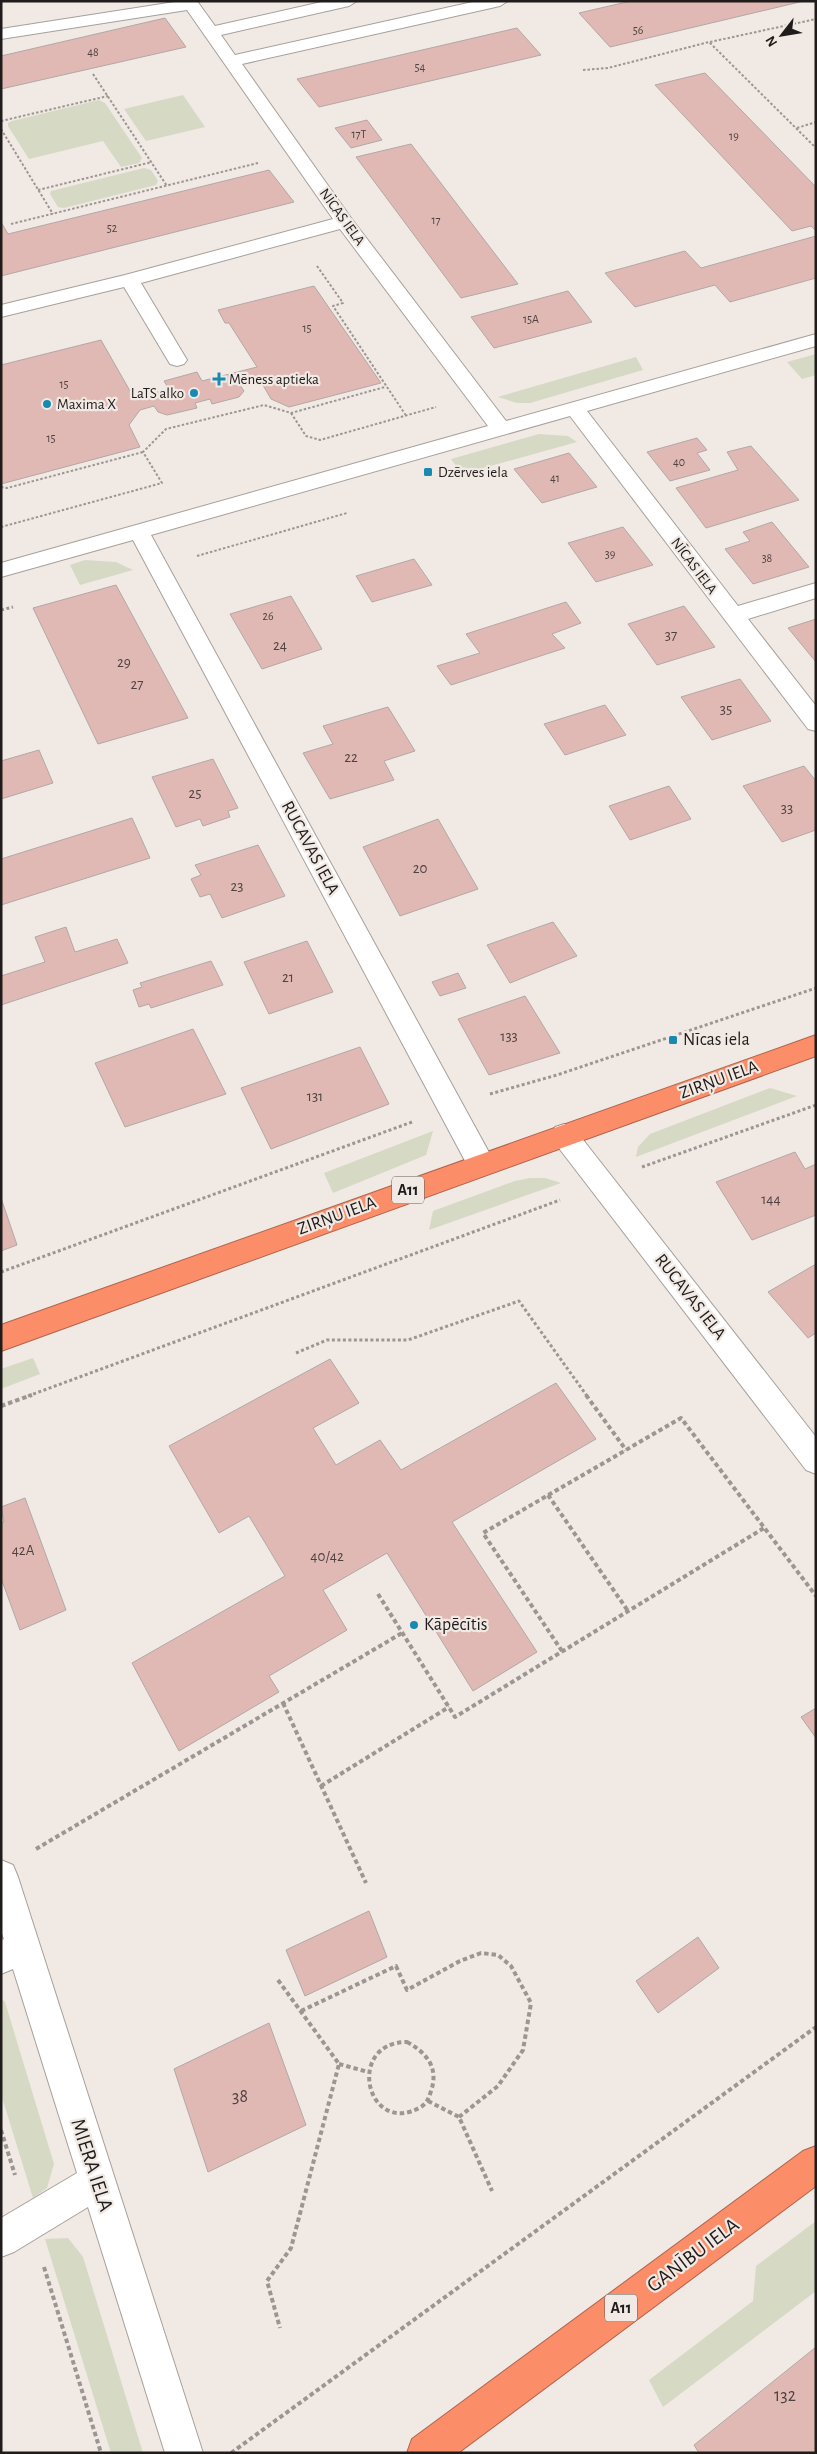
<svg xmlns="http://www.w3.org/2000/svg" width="817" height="2454" font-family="'Alegreya Sans',sans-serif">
<rect width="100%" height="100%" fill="#f1e9e4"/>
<g fill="#d6d9c4">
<path d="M 183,95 L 205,127 L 146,141 L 124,109 Z"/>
<path d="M 99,100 L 105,103 L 142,158 L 139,163 L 121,167 L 103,141 L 29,159 L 8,126 L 8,123 L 12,121 Z"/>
<path d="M 144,168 L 151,170 L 158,181 L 156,185 L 64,208 L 58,207 L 50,194 L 51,191 Z"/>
<path d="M 816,354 L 816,375 L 802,379 L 787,362 Z"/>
<path d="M 636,357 L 643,370 L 530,403 L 517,403 L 498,397 Z"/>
<path d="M 539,434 L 568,436 L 577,442 L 476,470 L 456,466 L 451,459 Z"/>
<path d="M 85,560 L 116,562 L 133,570 L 80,585 L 70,565 Z"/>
<path d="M 770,1088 L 797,1096 L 636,1157 L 638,1147 L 650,1134 Z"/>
<path d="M 433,1131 L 426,1155 L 333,1193 L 324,1173 Z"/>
<path d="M 530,1178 L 545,1178 L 561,1183 L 429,1230 L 433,1211 L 515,1181 Z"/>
<path d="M 33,1358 L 40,1374 L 1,1389 L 1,1369 Z"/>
<path d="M 1,1999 L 5,2002 L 54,2164 L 47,2188 L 33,2198 L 1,2094 Z"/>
<path d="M 816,2221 L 816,2291 L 663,2407 L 649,2380 L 753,2301 L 756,2266 Z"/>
<path d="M 68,2238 L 83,2257 L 143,2453 L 111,2453 L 45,2239 Z"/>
</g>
<g fill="#e0b9b4" stroke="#b1a8a7">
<path d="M 631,1 L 804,1 L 610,47 L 579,13 Z"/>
<path d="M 165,18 L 186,47 L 1,89 L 1,56 Z"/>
<path d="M 517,28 L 541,55 L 319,107 L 297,79 Z"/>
<path d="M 705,73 L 816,187 L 816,231 L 811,226 L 792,231 L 655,85 Z"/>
<path d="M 367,120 L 382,140 L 351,148 L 335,128 Z"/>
<path d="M 411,144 L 518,284 L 461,298 L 356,157 Z"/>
<path d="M 269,170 L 294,202 L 1,276 L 1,222 L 8,234 Z"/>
<path d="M 816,236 L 816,278 L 730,302 L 715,285 L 635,307 L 605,273 L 685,251 L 701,268 Z"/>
<path d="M 314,286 L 381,383 L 289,407 L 271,399 L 260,380 L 240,385 L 244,391 L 239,397 L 212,404 L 210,399 L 195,403 L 197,408 L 167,415 L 158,412 L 154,406 L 140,410 L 129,425 L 140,447 L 1,484 L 1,365 L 101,340 L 134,398 L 169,389 L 164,381 L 197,372 L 202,381 L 257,367 L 229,323 L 225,323 L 218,310 Z"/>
<path d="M 568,291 L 592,322 L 494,348 L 471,317 Z"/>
<path d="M 697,438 L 707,450 L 697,453 L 710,470 L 670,481 L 647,452 Z"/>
<path d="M 751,446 L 799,500 L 706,528 L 676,488 L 738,470 L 727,452 Z"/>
<path d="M 569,453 L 597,487 L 542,503 L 514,469 Z"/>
<path d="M 772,522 L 809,567 L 753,584 L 725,549 L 750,541 L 743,532 Z"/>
<path d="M 623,527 L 653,565 L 596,582 L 568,543 Z"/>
<path d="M 414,559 L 432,585 L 372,602 L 356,576 Z"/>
<path d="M 116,585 L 188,718 L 98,744 L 33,608 Z"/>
<path d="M 291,596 L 322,649 L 262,669 L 230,614 Z"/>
<path d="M 566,602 L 581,623 L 552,634 L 565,648 L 451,685 L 437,666 L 480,653 L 466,634 Z"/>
<path d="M 684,606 L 715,647 L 657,665 L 628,624 Z"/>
<path d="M 816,619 L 816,662 L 788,628 Z"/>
<path d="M 740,679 L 771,721 L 712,740 L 681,697 Z"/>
<path d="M 605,705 L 626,735 L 565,755 L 544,724 Z"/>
<path d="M 388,707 L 415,751 L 384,761 L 394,780 L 330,799 L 303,753 L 333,744 L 323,726 Z"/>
<path d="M 39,750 L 53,783 L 1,799 L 1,761 Z"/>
<path d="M 213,759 L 238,808 L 228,811 L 230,817 L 203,826 L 200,819 L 176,827 L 152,777 Z"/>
<path d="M 804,766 L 816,781 L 816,830 L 782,842 L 743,786 Z"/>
<path d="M 669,786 L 691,819 L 630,840 L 609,806 Z"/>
<path d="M 132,818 L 150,858 L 1,905 L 1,859 Z"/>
<path d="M 438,819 L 478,889 L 400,916 L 363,847 Z"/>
<path d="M 258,845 L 285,896 L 222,918 L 210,894 L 200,897 L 191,879 L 201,875 L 195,865 Z"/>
<path d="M 553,922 L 577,956 L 510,983 L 487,945 Z"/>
<path d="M 66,927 L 75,952 L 117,939 L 128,963 L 1,1005 L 1,976 L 45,962 L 35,937 Z"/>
<path d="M 307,941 L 333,992 L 269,1014 L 244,962 Z"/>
<path d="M 211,961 L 223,985 L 151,1008 L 149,1004 L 139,1007 L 133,990 L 142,987 L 140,983 Z"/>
<path d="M 458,973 L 466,988 L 440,996 L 432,982 Z"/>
<path d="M 525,996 L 560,1053 L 489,1075 L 458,1019 Z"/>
<path d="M 193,1029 L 226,1094 L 125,1127 L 95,1063 Z"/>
<path d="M 360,1047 L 389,1104 L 271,1149 L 241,1088 Z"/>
<path d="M 795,1152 L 805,1169 L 816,1164 L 816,1215 L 752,1240 L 716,1182 Z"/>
<path d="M 1,1198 L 17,1245 L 1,1251 Z"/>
<path d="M 816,1264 L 816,1333 L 808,1338 L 768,1292 Z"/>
<path d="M 330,1359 L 359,1403 L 313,1428 L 336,1465 L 380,1440 L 401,1470 L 556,1383 L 596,1439 L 452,1522 L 537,1652 L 473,1691 L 387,1553 L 323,1590 L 347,1630 L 269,1676 L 279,1692 L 179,1751 L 132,1663 L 285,1576 L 249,1516 L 219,1533 L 169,1446 Z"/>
<path d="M 25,1498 L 66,1610 L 20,1630 L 1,1578 L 1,1523 L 4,1522 L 1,1507 Z"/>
<path d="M 816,1708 L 816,1738 L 801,1717 Z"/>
<path d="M 369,1911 L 387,1957 L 305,1996 L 286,1950 Z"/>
<path d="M 698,1937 L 719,1968 L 658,2013 L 636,1981 Z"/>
<path d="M 269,2023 L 306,2125 L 208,2172 L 174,2069 Z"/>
<path d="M 816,2347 L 816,2453 L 699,2453 L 694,2445 Z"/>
</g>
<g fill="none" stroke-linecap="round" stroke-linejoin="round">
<g stroke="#a7a09b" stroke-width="2">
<g id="minor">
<path d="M 181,1 L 197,1 L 215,26 L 326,1 L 357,1 L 349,6 L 221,35 L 235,55 L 477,1 L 508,1 L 500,6 L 242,64 L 351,218 L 506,421 L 816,334 L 816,346 L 587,411 L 738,606 L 816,583 L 816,598 L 748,619 L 816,706 L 816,731 L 808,729 L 570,416 L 151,535 L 491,1156 L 494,1164 L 491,1172 L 481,1175 L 471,1172 L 133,540 L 1,577 L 1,563 L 488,426 L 340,229 L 141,283 L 187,360 L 184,364 L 177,366 L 170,364 L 124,287 L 1,317 L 1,305 L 125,275 L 333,219 L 187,10 L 1,39 L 1,29 Z"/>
<path d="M 564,1124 L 573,1127 L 816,1437 L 816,1474 L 806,1470 L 555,1143 L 551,1135 L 555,1127 Z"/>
<path d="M 1,1860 L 13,1865 L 18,1877 L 203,2453 L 165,2453 L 88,2207 L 14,2252 L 1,2257 L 1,2218 L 77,2173 L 13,1969 L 1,1974 L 1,1940 L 4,1939 L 1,1931 Z"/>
</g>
</g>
<g stroke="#ae654e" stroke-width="2">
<g id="highway">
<path d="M 816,1035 L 816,1056 L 1,1351 L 1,1325 Z"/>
<path d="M 816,2146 L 816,2186 L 458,2453 L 407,2453 L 412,2439 L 803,2151 Z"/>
</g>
</g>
<g stroke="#9c9692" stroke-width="2" stroke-dasharray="2.5 2" stroke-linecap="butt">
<path d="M 710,42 L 816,19"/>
<path d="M 583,70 L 608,68 L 709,42 L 816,148"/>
<path d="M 93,74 L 167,186"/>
<path d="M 1,121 L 108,96"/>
<path d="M 797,128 L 816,122"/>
<path d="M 1,129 L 53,214"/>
<path d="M 38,190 L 152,162"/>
<path d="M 11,224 L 258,163"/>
<path d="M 317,266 L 343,303 L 333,306 L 407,417"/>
<path d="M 291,413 L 306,436 L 320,440 L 436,407"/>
<path d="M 1,487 L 7,488 L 143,452"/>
<path d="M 1,527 L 162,483 L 143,452 L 166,429 L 264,405 L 291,413 L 385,387"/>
<path d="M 197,556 L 347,513"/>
</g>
<g stroke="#9c9692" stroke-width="3" stroke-dasharray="3 2.5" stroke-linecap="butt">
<path d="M 1,610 L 13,607"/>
<path d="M 490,1094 L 557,1075 L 816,988"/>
<path d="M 642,1167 L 816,1105"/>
<path d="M 1,1272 L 412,1122"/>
<path d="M 296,1353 L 327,1340 L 408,1340 L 519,1301 L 587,1396"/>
<path d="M 28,1396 L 560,1200"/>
</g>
<g stroke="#9c9692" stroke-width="4" stroke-dasharray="4.5 3" stroke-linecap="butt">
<path d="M 586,1395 L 626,1450"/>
<path d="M 1,1406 L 32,1395"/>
<path d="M 548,1495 L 628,1611"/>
<path d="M 378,1594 L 455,1717 L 764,1528"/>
<path d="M 562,1651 L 483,1533 L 681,1418 L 816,1596"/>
<path d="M 283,1703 L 366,1883"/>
<path d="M 321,1786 L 449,1707"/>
<path d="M 36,1849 L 402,1633"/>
<path d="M 278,1980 L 339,2064 L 291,2248 L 267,2281 L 280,2328"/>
<path d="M 301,2011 L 396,1966 L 407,1990 L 460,1961 L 481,1953 L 498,1955 L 511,1966 L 531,2003 L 523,2050 L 498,2086 L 459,2117"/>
<path d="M 407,2042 C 427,2053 439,2068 431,2091 C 429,2098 427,2103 421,2107 C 366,2138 345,2042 407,2042 Z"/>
<path d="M 339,2064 L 368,2072"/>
<path d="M 428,2101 L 459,2117 L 492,2191"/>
<path d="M 1,2130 L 15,2175"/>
<path d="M 44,2267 L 101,2453"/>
<path d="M 231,2453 L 816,2027"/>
</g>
<use href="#minor" fill="#fff" fill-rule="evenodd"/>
<use href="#highway" fill="#fb8d69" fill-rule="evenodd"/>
</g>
<g fill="#188aaf" stroke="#f1e9e4" stroke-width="2">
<path d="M216.5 371.5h5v5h5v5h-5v5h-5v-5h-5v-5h5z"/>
<circle cx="194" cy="393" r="5"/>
<circle cx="47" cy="404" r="5"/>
<rect x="423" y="467" width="10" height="10" rx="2.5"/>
<rect x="668" y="1035" width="10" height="10" rx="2.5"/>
<circle cx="414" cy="1625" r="5"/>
</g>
<g text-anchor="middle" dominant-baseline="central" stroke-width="4.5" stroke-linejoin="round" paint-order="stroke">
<g font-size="12" fill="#4f4341">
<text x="638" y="30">56</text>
<text x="93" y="52">48</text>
<text x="420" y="67">54</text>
<text x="359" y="134">17T</text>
<text x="734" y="136">19</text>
<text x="436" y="220">17</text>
<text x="112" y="228">52</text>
<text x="531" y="319">15A</text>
<text x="307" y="328">15</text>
<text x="64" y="384">15</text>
<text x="51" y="438">15</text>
<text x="679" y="462">40</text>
<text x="555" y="478">41</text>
<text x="610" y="554">39</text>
<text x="767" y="558">38</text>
<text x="268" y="616">26</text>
</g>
<g font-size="15" fill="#1f1c1b" stroke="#f1e9e4">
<text transform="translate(342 217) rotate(54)">NĪCAS IELA</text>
<text transform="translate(694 566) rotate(53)">NĪCAS IELA</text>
</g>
<g font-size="15" fill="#1f1c1b" stroke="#f1e9e4" text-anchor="start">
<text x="229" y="379">Mēness aptieka</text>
<text x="184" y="393" text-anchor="end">LaTS alko</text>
<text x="57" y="404">Maxima X</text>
<text x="438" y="472">Dzērves iela</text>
</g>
<g font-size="15" fill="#4f4341">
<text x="671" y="635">37</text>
<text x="280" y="645">24</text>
<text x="124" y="662">29</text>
<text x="137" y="684">27</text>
<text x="726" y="709">35</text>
<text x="351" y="757">22</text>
<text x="195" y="793">25</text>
<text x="787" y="808">33</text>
<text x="420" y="868">20</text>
<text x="237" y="886">23</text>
<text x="288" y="977">21</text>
<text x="509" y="1036">133</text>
<text x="315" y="1096">131</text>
<text x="771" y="1199">144</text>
<text x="23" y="1550">42A</text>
<text x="327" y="1556">40/42</text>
</g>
<g fill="#f1e9e4" stroke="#5e5a57" stroke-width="1">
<rect x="392" y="1176.5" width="32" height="27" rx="4"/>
<rect x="605" y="2294.5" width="32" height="27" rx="4"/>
</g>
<g font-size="16" font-weight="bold" fill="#1f1c1b">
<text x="408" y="1190">A11</text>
<text x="621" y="2308">A11</text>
</g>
<g font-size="18" fill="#1f1c1b" stroke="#f1e9e4">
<text transform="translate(310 848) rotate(62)">RUCAVAS IELA</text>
<text transform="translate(719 1080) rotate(-20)">ZIRŅU IELA</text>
<text transform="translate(337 1216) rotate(-20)">ZIRŅU IELA</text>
<text transform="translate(690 1297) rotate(52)">RUCAVAS IELA</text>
</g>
<g font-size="18" fill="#1f1c1b" stroke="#f1e9e4" text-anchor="start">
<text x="683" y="1040">Nīcas iela</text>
<text x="424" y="1625">Kāpēcītis</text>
</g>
<g font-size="18" fill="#4f4341">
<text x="240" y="2097">38</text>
<text x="785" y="2396">132</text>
</g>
<g font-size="21" fill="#1f1c1b" stroke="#f1e9e4">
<text transform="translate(92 2165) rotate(72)">MIERA IELA</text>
<text transform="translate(693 2255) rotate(-37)">GANĪBU IELA</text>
</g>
</g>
<rect width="817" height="2454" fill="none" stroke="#1f1c1b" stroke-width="5"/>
<g transform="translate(782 35) rotate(239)" stroke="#f1e9e4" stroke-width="4" paint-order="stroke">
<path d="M0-4L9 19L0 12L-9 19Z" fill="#1f1c1b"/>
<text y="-8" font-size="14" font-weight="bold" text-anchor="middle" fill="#1f1c1b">N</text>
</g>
</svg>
